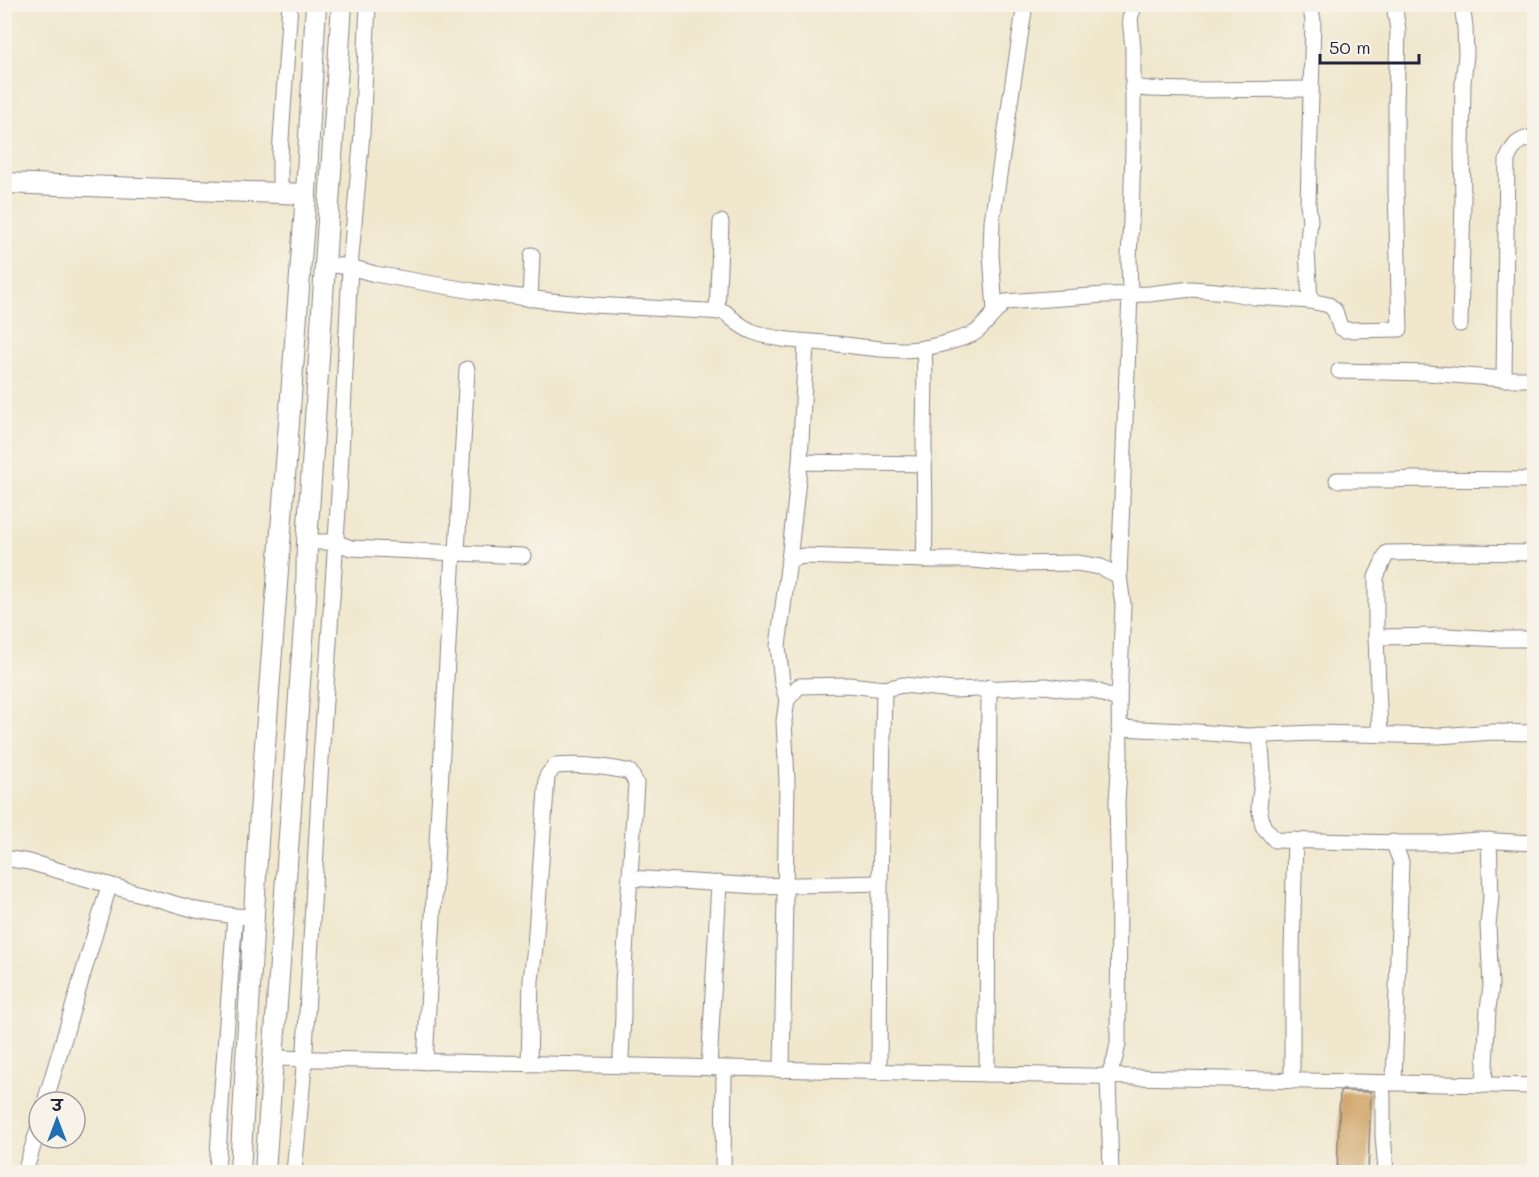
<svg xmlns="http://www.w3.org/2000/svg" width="1539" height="1177" font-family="Mali,'Playpen Sans Deva',sans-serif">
<rect width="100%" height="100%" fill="#f7f3e8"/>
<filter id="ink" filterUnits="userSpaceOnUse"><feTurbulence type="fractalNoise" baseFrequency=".0167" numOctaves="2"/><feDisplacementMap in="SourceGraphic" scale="12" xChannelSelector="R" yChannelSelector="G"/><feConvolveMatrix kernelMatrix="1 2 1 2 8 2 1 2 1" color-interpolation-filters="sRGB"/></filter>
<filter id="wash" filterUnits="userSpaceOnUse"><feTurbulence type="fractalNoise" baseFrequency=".008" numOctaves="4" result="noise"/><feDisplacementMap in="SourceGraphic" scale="24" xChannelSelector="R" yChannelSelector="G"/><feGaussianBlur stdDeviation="1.35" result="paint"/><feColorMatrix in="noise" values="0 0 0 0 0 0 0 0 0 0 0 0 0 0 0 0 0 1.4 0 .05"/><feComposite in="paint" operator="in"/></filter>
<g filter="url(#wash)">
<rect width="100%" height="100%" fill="#f0e7cd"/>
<g id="blocks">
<path fill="#cc9d5b" d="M 1340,1091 L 1371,1092 L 1368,1173 L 1337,1173 Z"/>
</g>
</g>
<g filter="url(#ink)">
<use href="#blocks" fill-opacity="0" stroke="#898484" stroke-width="1.5"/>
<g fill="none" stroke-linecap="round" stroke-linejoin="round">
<g stroke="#898484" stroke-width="17">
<g id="minor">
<path d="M 1310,4 L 1313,21 L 1308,204 L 1310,220 L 1307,251 L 1310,301"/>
<path d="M 1132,87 L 1149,89 L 1189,90 L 1311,89"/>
<path d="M 280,193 L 280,155 L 290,4"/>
<path d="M 325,264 L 350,267 L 375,274 L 473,291 L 551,301 L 594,305 L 725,312 C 733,320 740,326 751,331 C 778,342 809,341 837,344 C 863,347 899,353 924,348 C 937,346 961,339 973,334 C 980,331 997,309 1005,302 L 1105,295 L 1149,294 L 1192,289 L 1227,292 L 1255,297 L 1310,301 L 1329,305 L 1335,311 L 1340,327 L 1345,330 L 1400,329 L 1396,190 L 1396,104 L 1398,30 L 1394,4"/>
<path d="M 530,299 L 532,255"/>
<path d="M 995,311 L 991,254 L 992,221 L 1025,4"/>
<path d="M 717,312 L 721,222"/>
<path d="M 1460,324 L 1463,200 L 1462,149 L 1463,82 L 1466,55 L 1465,27 L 1462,5 L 1460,4"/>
<path d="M 924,348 C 926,379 924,410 924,440 C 924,481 926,520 924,560"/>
<path d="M 1339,371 L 1427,373 L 1504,379 L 1534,379"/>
<path d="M 1504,379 L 1507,160 C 1513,146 1518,138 1534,138"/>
<path d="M 800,462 L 806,342"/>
<path d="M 1337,480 L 1392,480 L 1413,479 L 1534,480"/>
<path d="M 307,542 L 335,542 L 351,548 L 523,556"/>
<path d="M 457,552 L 467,369"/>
<path d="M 789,560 L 800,462 L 924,464"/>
<path d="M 1119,576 L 1130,294 L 1129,257 L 1131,221 L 1133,149 L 1133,49 L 1130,18 L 1135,4"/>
<path d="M 1376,637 L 1447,636 L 1500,639 L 1534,639"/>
<path d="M 787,700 L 782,682 L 778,646 L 789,560 L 803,556 L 924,560 L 973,560 L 1016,564 L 1077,563 L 1101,567 L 1119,576 L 1123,605 L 1119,700"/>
<path d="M 1119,728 L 1184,731 L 1248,736 L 1314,733 L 1439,736 L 1493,732 L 1534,733"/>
<path d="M 1380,734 L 1376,637 L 1376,577 L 1387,553 L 1458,552 L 1534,553"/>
<path d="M 1260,735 L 1263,772 L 1259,807 L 1263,826 L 1275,840 L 1401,843 L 1440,843 L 1478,840 L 1534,843"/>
<path d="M 1393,842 L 1401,862 L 1394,1083"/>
<path d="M 4,858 L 29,862 L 196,910 L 235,916 L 254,917"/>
<path d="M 630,878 L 758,886 L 880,883 L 879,1072"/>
<path d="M 880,883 L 884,689"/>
<path d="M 274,1058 L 1534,1086"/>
<path d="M 425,1062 L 453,552"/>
<path d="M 529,1064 L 531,980 L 535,947 L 547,776 L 555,766 C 580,764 605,766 630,772 L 636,783 L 623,983 L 623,1016 L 621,1056 L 622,1066"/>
<path d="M 709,1068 L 719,883"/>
<path d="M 782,1070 L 787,781 L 784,721 L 787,700 L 799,686 L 849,685 L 884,689 L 903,685 L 954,690 L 1046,686 L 1072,690 L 1094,690 L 1119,700 L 1120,756 L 1117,801 L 1119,895 L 1118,1043 L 1115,1058 L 1108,1077 L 1111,1172"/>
<path d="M 987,1074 L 989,687"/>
<path d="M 1292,1081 L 1292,950 L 1295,840"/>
<path d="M 1382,1083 L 1383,1097 L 1383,1135 L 1386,1172"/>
<path d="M 1484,1085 L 1488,1009 L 1491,986 L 1488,925 L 1491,897 L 1489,840"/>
<path d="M 45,1102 L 109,886"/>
<path d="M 25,1172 L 39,1126"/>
<path d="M 217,1172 L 222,1089 L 235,916"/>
<path d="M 294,1172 L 304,1067 L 321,759 L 339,495 L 350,267 L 362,134 L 368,4"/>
<path d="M 723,1172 L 724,1069"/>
</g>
</g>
<g stroke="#898484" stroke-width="22">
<g id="tertiary">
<path d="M 4,183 L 306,194"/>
<path d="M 240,1172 L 258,840 L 306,194 L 316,4"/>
<path d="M 265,1172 L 306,598 L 307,542 L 342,4"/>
</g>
</g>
<use href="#minor" stroke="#fff" stroke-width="15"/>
<use href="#tertiary" stroke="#fff" stroke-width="20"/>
</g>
</g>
<rect width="1539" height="1177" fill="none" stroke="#f7f3e8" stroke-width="24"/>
<g transform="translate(57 1120)"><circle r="28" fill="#f7f3e8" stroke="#a29fa3" stroke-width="1.5"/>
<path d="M0-4.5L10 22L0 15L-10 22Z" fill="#1f6fb2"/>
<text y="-9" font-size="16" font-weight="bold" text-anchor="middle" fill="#22223b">उ</text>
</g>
<path d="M1320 54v9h99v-9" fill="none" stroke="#22223b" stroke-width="3"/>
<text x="1329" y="54" font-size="18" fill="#22223b" stroke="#f7f3e8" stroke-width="4.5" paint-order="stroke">50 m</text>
</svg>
